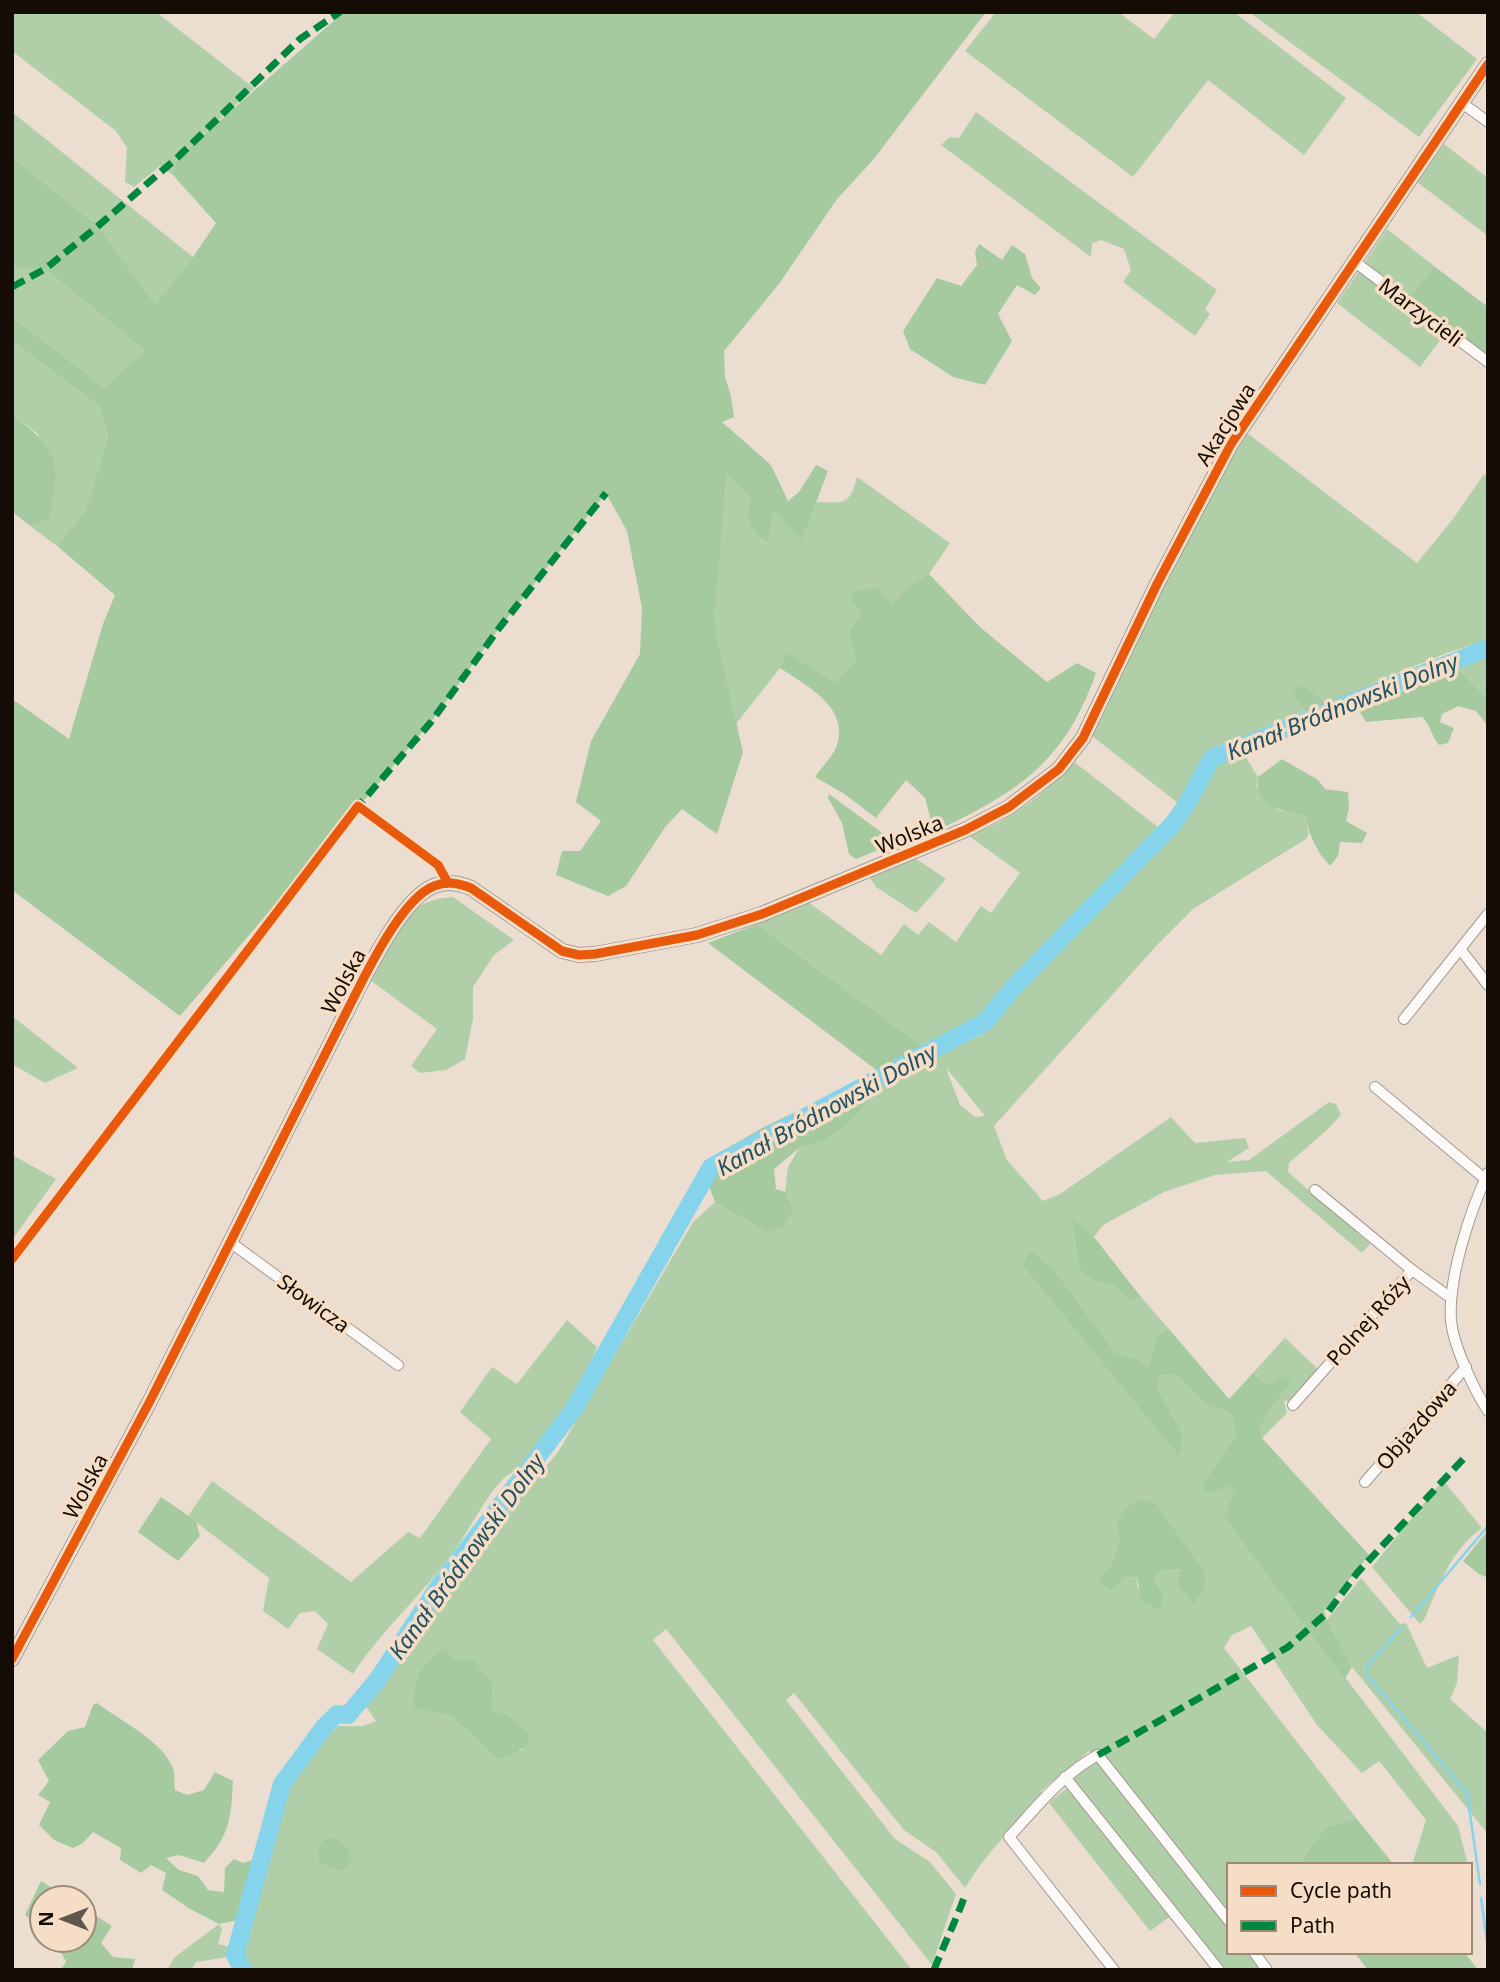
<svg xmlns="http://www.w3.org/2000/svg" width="1500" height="1982" font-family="'Noto Sans',sans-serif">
<rect width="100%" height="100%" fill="#ebded1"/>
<g fill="#b0cfa9" fill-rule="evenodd">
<path d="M 12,12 L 156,12 L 254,88 L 177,158 L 173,175 L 160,166 L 134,187 L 125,182 L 127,148 L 116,131 L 12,51 Z"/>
<path d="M 996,12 L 1118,12 L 1154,39 L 1175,12 L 1234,12 L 1346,98 L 1304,155 L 1208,80 L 1133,177 L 965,51 Z"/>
<path d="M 1249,12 L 1416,12 L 1477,59 L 1419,137 Z"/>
<path d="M 12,112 L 193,257 L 155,306 L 98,226 L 12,157 Z"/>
<path d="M 976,112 L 1217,290 L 1205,309 L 1210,314 L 1195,336 L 1123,282 L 1131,270 L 1124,249 L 1101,240 L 1092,243 L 1091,257 L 941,145 L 950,137 L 959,138 Z"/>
<path d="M 1444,144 L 1488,178 L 1488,236 L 1417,182 Z"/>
<path d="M 1387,229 L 1434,266 L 1409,298 L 1364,264 Z"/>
<path d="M 12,264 L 19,269 L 45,269 L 144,350 L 105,388 L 12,317 Z"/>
<path d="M 1360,270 L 1445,334 L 1420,367 L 1337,303 Z"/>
<path d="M 12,341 L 99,406 L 108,440 L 85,510 L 57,546 L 30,526 L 49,519 L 38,434 L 12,415 Z"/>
<path d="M 1247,433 L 1417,563 L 1453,519 L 1484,474 L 1488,477 L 1488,639 L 1447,653 L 1221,745 L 1226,758 L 1243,752 L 1258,777 L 1256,786 L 1278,810 L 1305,816 L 1309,834 L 1306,839 L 1193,909 L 1158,944 L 994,1126 L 1007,1160 L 1043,1201 L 1060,1194 L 1171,1117 L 1195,1143 L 1245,1138 L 1249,1148 L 1227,1162 L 1249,1160 L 1329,1102 L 1336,1104 L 1341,1115 L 1328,1129 L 1289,1163 L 1288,1172 L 1370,1244 L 1285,1338 L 1319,1370 L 1293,1400 L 1284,1401 L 1287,1413 L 1262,1438 L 1260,1428 L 1276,1401 L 1285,1375 L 1268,1385 L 1253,1373 L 1362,1253 L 1266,1171 L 1215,1175 L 1164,1192 L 1103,1225 L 1094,1237 L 1072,1218 L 1095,1282 L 1116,1286 L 1130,1302 L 1141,1297 L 1168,1328 L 1158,1334 L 1148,1368 L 1135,1358 L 1115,1352 L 1053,1268 L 1030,1249 L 1022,1265 L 1180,1456 L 1183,1434 L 1157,1387 L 1161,1375 L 1177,1376 L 1204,1403 L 1231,1414 L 1236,1434 L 1202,1485 L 1212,1493 L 1230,1484 L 1233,1494 L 1223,1516 L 1458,1826 L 1468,1865 L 1412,1865 L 1426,1820 L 1379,1761 L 1362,1773 L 1317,1725 L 1251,1626 L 1232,1635 L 1224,1648 L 1356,1818 L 1326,1827 L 1298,1865 L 1229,1865 L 1229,1913 L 1089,1751 L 1041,1791 L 1044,1796 C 1014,1825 987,1852 965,1888 L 936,1852 L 904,1830 L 794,1693 L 786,1700 L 895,1839 L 930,1862 L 956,1894 L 932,1965 L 666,1629 L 653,1640 L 912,1970 L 251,1970 L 242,1954 L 285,1788 L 308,1756 L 338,1726 L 363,1726 L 376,1721 L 365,1705 L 394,1669 L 414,1636 L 504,1516 L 558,1452 L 693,1222 L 715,1202 L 766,1232 L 794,1209 L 785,1192 L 788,1167 L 799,1148 L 821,1142 L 847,1126 L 888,1080 L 981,1035 L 973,1023 L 926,1049 L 757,924 L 808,902 L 881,955 L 904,924 L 918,935 L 929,922 L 956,942 L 981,906 L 991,913 L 1020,873 L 969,836 C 1014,817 1041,798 1073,761 L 1158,827 L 1174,811 L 1178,803 L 1092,736 C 1110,704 1122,671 1138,638 C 1171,568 1207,499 1247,433 ZM 946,1068 L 947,1069 L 985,1116 L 975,1117 L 960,1105 ZM 1144,1499 L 1157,1504 L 1204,1571 L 1158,1570 L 1155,1579 L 1164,1595 L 1159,1610 L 1137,1586 L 1137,1577 L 1124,1578 L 1103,1573 L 1111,1567 L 1120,1536 ZM 451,1716 L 524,1749 L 499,1760 Z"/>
<path d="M 727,473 L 749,495 C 748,521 743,527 766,543 L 774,510 L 802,539 L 816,502 C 844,502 849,507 857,477 L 950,543 L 929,574 L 909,585 L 892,604 L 861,613 L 849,632 L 856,661 L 834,684 L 787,652 L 780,668 L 736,724 L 718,643 L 715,617 Z"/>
<path d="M 1488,654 L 1488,699 L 1455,666 Z"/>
<path d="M 915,858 L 946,879 L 916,913 L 876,887 L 870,878 Z"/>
<path d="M 453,897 L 514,940 L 494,955 L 473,987 L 473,1019 L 465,1059 L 446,1070 L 420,1073 L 411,1066 L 437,1029 L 370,980 C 380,960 400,923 416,909 C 427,900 440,898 453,897 Z"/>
<path d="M 12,1016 L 78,1068 L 45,1083 L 12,1064 Z"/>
<path d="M 12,1155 L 56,1179 L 12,1240 Z"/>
<path d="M 567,1320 L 597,1347 C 581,1388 549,1436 519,1467 C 514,1472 507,1475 502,1480 C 484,1499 468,1533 451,1555 C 420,1597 381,1631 353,1674 L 317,1649 L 328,1624 L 315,1611 L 300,1613 L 288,1629 L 263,1611 L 269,1578 L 188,1516 L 212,1481 L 351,1582 L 408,1532 L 420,1538 L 491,1439 L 460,1412 L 492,1367 L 517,1384 Z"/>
<path d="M 1443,1480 L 1482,1528 C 1451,1550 1439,1585 1425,1618 L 1420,1624 L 1372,1567 Z"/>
<path d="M 1361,1578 L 1400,1624 L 1406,1623 L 1427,1668 L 1459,1655 L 1457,1683 L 1450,1699 L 1488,1733 L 1488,1834 L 1352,1667 L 1327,1620 Z"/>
<path d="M 1096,1760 L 1229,1925 L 1229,1952 L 1250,1952 L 1264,1970 L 1225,1970 L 1073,1778 Z"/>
<path d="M 1068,1787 L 1171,1916 L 1150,1931 L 1049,1803 Z"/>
<path d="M 219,1924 L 222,1929 L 218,1944 L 230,1947 L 228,1957 L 196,1962 L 191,1970 L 167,1970 L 175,1957 Z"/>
</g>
<g fill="#a6caa0">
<path d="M 344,12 L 986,12 L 873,160 L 837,199 L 779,284 L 724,351 L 725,377 L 731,396 L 734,417 L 722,422 L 771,465 L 788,501 L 799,492 L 816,465 L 828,471 L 802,540 L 774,511 L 767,543 C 743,527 748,521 749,495 L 727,474 L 715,617 L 718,643 L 743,752 L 717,834 L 682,809 L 666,826 L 626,886 L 608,896 L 556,875 L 562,851 L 580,851 L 601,821 L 576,802 L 591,741 L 640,654 L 642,608 L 627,531 L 606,493 L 500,627 L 431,722 L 180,1016 L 12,890 L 12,699 L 69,739 L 103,624 L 115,595 L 57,546 L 85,510 L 108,439 L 99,406 L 12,341 L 12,317 L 105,388 L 144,350 L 45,269 L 19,269 L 12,264 L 12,157 L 98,226 L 155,305 L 193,257 L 216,223 L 173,175 L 177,158 Z"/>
<path d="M 979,244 L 1002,260 L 1012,245 L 1025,254 L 1032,278 L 1041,288 L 1035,295 L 1017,285 L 998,314 L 1012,341 L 985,385 L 953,377 L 910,349 L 903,331 L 937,278 L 961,286 L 977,265 L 975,252 Z"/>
<path d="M 1434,266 L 1488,307 L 1488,357 L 1409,298 Z"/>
<path d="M 12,415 C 61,451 61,462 49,519 L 30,526 L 15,514 L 12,508 Z"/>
<path d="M 929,574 L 981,628 L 1047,682 L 1077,663 L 1096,673 C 1064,764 1017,792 934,832 L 925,798 L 906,780 L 876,818 L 843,793 L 815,777 C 821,768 830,759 835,750 C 853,709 808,687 780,668 L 787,652 L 834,683 L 856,661 L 849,632 L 861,613 L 852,602 L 853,591 L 877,588 L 892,604 L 909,585 Z"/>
<path d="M 1488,639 L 1488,654 L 1455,666 L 1488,699 L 1488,726 L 1476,711 L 1458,706 L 1442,714 L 1440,722 L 1454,728 L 1448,743 L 1439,745 C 1431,736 1431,725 1422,717 L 1366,722 L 1357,707 L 1226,759 L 1221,745 L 1306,711 L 1292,693 L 1302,685 L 1325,702 Z"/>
<path d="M 1282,759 L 1318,780 L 1325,789 L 1348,792 L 1349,808 L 1346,821 L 1367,833 L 1362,843 L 1340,842 L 1338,856 L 1330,866 C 1316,851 1310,836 1305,816 C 1283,811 1253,806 1258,777 Z"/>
<path d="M 829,794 L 896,843 L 856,859 L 849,854 L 842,823 L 828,798 Z"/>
<path d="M 757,924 L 926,1049 L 880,1072 L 888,1080 L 847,1126 L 821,1142 L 799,1148 L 774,1169 L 776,1189 L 785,1192 L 794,1209 L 783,1226 L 766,1232 L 715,1202 L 709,1186 L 700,1175 L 717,1154 L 764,1127 L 879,1072 L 708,943 Z"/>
<path d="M 1072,1217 L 1094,1237 L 1141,1297 L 1130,1302 L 1116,1286 L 1095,1282 L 1080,1269 Z"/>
<path d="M 1030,1249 L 1053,1268 L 1115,1352 L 1135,1358 L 1148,1367 L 1158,1334 L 1168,1328 L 1229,1399 L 1253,1373 L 1268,1385 L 1285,1375 L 1292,1381 L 1276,1401 L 1260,1428 L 1262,1438 L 1369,1555 L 1324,1611 L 1327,1620 L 1352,1667 L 1345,1679 L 1223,1516 L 1233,1494 L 1230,1485 L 1212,1493 L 1204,1491 L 1202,1485 L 1236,1434 L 1231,1414 L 1204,1403 L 1177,1376 L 1161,1375 L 1157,1387 L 1183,1434 L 1180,1457 L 1022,1265 Z"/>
<path d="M 161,1497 L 196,1521 L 200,1536 L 178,1561 L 138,1532 Z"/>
<path d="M 1144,1499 L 1157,1504 L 1204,1571 L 1206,1587 L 1193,1604 L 1178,1584 L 1180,1570 L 1158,1571 L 1155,1580 L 1164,1595 L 1160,1610 L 1142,1602 L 1137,1577 L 1124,1578 L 1111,1590 L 1099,1582 L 1103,1573 L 1111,1567 L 1120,1536 L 1117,1524 L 1127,1507 Z"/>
<path d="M 1486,1533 L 1488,1536 L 1488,1578 L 1479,1574 L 1463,1561 Z"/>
<path d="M 443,1648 L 456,1661 L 473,1659 L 492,1684 L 491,1711 L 508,1715 L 529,1735 C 528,1751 512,1754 499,1760 L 451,1716 L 414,1708 C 414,1674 419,1670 443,1648 Z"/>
<path d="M 97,1703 C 119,1720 163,1741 173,1768 C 175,1774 174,1783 175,1790 L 187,1795 L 204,1790 L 215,1772 L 233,1781 C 231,1818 230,1835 204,1863 L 179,1855 L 166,1858 L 179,1870 L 198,1876 L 208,1890 L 224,1892 L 225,1868 L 234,1859 L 243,1863 L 252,1860 L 239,1920 L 219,1924 L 190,1909 L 162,1890 L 166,1873 L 151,1865 L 141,1873 L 120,1860 L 121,1848 L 93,1832 L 83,1843 L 73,1848 L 54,1840 L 39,1825 L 50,1802 L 38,1795 L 49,1781 L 38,1760 L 68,1731 L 85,1727 L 93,1705 Z"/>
<path d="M 1356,1818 L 1394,1865 L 1298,1865 L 1326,1827 Z"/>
<path d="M 326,1838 C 342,1838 347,1845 352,1859 L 348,1868 L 338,1871 L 320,1863 L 318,1846 Z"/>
<path d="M 41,1881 L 68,1898 L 42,1898 L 42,1932 L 41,1926 L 25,1915 Z"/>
<path d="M 84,1908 L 112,1926 L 101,1943 L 113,1957 L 135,1959 L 132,1970 L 60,1970 L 66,1962 L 62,1954 L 44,1945 L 43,1940 L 84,1940 Z"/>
<path d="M 1354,1952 L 1464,1952 L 1478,1970 L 1368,1970 Z"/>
</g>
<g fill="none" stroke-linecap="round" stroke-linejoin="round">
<g stroke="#85d4ec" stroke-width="2.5">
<path d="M 1411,1617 L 1488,1526"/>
<path d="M 1402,1627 L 1368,1665 L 1366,1674 L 1467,1793 L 1480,1884"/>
<path d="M 1481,1898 L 1488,1948"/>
</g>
<path stroke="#85d4ec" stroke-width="18" d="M 243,1970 L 235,1955 L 282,1784 L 324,1727 L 337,1714 L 348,1715 L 378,1679 L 439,1586 L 574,1409 L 711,1167 L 985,1022 L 1014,987 L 1173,824 L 1185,807 L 1212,758 L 1488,648"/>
<g stroke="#a39990" stroke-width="12">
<g id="minor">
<path d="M 1462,103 L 1488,122"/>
<path d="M 1355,262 L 1488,362"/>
<path d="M 1461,950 L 1488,985"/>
<path d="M 1404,1019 L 1488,914"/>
<path d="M 1375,1087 L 1485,1179"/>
<path d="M 1488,1173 C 1470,1211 1448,1278 1451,1320 C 1453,1345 1474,1390 1488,1411"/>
<path d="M 1315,1190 L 1412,1270"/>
<path d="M 230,1242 L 398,1365"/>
<path d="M 1293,1405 L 1412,1270 L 1451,1298"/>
<path d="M 1365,1482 L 1466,1367"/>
<path d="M 1065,1777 L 1219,1970"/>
<path d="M 1254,1952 L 1267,1970"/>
<path d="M 1114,1970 L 1009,1837 C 1037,1807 1061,1775 1098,1755 L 1229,1921"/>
</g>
</g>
<g stroke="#a39990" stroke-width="16">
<path id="tertiary" d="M 12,1659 L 150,1401 L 355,995 C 370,966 403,898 434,886 C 447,881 458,883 471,888 L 562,951 L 579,955 L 595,954 L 697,935 L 762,914 L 965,830 L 1009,807 L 1059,769 L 1083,738 L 1157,584 L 1231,444 L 1488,64"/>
</g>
<use href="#minor" stroke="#fcfaf8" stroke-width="10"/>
<use href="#tertiary" stroke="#fcfaf8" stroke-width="14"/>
<g stroke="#00873e" stroke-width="7" stroke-dasharray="14 7" stroke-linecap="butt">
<path d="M 12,287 L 45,269 L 98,226 L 177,158 L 300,39 L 340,12"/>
<path d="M 354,811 L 431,722 L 500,627 L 606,493"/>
<path d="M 1098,1755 C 1162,1720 1225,1683 1288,1647 L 1328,1612 L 1357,1573 L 1465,1457"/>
<path d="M 934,1970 C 944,1944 956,1921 965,1895"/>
</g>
<g stroke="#f6ddc6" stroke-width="13">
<g id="cycleway">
<path d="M 12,1259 L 358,806 L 438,865 L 448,883"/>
<path d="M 12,1659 L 150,1401 L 355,995 C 370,966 403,898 434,886 C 447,881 458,883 471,888 L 562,951 L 579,955 L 595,954 L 697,935 L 762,914 L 965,830 L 1009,807 L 1059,769 L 1083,738 L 1157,584 L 1231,444 L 1488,64"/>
</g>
</g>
<use href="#cycleway" stroke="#e8590c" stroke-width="9"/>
</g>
<g text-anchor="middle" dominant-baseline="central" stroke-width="7" stroke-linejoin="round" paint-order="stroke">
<g font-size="21" fill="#150d05" stroke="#f6ddc6">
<text transform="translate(1421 312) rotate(37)">Marzycieli</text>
<text transform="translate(1225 424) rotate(-58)">Akacjowa</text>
<text transform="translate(909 834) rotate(-22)">Wolska</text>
<text transform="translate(343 981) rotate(-62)">Wolska</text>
<text transform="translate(314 1303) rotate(36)">Słowicza</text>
<text transform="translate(1368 1320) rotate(-48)">Polnej Róży</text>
<text transform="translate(1416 1425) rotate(-49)">Objazdowa</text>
<text transform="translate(85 1486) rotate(-62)">Wolska</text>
</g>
<g font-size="23" font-style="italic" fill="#215364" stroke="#f6ddc6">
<text transform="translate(1342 706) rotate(-22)">Kanał Bródnowski Dolny</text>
<text transform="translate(826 1109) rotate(-29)">Kanał Bródnowski Dolny</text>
<text transform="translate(466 1556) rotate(-54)">Kanał Bródnowski Dolny</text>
</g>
</g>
<rect width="1500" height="1982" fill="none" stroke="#150d05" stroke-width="28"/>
<rect x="1227" y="1863" width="245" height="91" fill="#f6ddc6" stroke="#9c8a79" stroke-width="2"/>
<rect x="1241" y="1886" width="35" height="10" fill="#e8590c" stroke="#9c8a79" stroke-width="2"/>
<text x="1290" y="1898" font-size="21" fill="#150d05">Cycle path</text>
<rect x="1241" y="1921" width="35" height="10" fill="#00873e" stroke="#9c8a79" stroke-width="2"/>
<text x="1290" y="1933" font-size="21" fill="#150d05">Path</text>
<g transform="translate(63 1919) rotate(270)"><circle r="33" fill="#f6ddc6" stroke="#9c8a79" stroke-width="2"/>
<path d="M0-5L12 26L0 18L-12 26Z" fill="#60564c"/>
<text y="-10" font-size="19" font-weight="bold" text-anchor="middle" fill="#150d05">N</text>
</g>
</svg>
